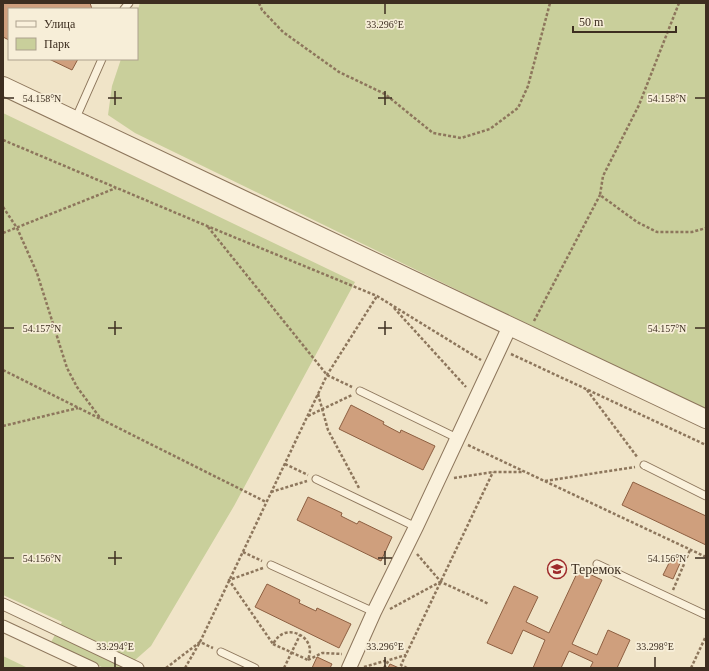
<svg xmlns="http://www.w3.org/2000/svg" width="709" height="671" font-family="Georgia,serif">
<rect width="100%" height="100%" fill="#f0e4c8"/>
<g fill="#c9cf9b">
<path d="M 140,3 L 706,3 L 706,411 L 135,133 L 108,115 L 112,86 L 121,59 L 137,59 L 137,12 Z"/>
<path d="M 3,113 L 355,282 L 234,506 L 151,646 L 126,668 L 104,668 L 50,644 L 62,622 L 3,595 Z"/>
<path d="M 3,656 L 28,668 L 3,668 Z"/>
</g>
<g fill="#cf9f7d" stroke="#8d5f41">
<path d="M 3,3 L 90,3 L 92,9 L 9,9 L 9,40 L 3,37 Z"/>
<path d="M 49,59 L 78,59 L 72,70 Z"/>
<path d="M 351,405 L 384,422 L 383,424 L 400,433 L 401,430 L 435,446 L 423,470 L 339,429 Z"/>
<path d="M 633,482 L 706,516 L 706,545 L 622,505 Z"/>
<path d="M 308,497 L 342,513 L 341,516 L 357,524 L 359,521 L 392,537 L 381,561 L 297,520 Z"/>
<path d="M 672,557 L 681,561 L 673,579 L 663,575 Z"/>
<path d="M 579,569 L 602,580 L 572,644 L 597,655 L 608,630 L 630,640 L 617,668 L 590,668 L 593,662 L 569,651 L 561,668 L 533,668 L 545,640 L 523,630 L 512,654 L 487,643 L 514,586 L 538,597 L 526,622 L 549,633 Z"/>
<path d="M 267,584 L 300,600 L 299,603 L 316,611 L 317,608 L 351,624 L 339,648 L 255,607 Z"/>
<path d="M 317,657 L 332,664 L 330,668 L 312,668 Z"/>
<path d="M 390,664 L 399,668 L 388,668 Z"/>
</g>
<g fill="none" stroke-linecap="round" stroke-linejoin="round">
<g stroke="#8d765c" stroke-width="9">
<g id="service">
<path d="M 124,9 L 129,3"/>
<path d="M 75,120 L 102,59"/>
<path d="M 360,391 L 457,438"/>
<path d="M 644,465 L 706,496"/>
<path d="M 316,479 L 416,527"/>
<path d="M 597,564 L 706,615"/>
<path d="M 271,565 L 374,612"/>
<path d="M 221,652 L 255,668"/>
</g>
</g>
<g stroke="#8d765c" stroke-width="13">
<g id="pedestrian">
<path d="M 3,604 L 138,668"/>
<path d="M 3,626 L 93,668"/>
</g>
</g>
<g stroke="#8d765c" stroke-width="16">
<path id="minor" d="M 349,668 L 374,612 L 416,527 L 510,326"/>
</g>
<g stroke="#8d765c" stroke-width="20">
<path id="tertiary" d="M 3,86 L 706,419"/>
</g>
<g stroke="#8d765c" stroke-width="2.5" stroke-dasharray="3 2" stroke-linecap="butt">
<path d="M 259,3 L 262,10 L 283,32 L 339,72 L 385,94 L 433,133 L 461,138 L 490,129 L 518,108 L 528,86 L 550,3"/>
<path d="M 679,3 L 639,105 L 603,176 L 600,195 L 637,222 L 657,232 L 692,232 L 706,228"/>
<path d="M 3,140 L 207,226 L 377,296 L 481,360"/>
<path d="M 3,207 L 17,228 L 37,273 L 67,368 L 77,387 L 101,419"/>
<path d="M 208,227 L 327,375 L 352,387"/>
<path d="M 3,233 L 116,188"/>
<path d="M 394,308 L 466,387"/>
<path d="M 534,321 L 600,195"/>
<path d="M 511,354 L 706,445"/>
<path d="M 3,370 L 266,502"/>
<path d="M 587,390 L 638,458"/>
<path d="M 318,394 L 328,430 L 359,488"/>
<path d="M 308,416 L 352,395"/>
<path d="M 3,426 L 78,408"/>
<path d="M 468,445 L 706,557"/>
<path d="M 285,464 L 308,475"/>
<path d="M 454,478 L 493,472 L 522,472"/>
<path d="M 545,481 L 635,467"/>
<path d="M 271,492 L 307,481"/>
<path d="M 243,552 L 262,561"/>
<path d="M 417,554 L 441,582 L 489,604"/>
<path d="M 263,568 L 229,580 L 273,644 C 276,639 279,635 285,633 C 297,630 309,638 310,650 C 310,653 309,657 308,660"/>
<path d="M 673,590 L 690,550"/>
<path d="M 390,609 L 440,582"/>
<path d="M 273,644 L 308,660"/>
<path d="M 308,660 L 322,653 L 342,654"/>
<path d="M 364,667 L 388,660"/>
<path d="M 166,668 L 200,642 L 213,648"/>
<path d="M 185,668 L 200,642 L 327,375 L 377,296"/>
<path d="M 284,668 L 300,635"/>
<path d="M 384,668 L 389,660 L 406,655"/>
<path d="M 407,668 L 401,665 L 493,472"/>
<path d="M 691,668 L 706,636"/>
</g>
<use href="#service" stroke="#faf1dc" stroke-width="7"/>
<use href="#pedestrian" stroke="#faf1dc" stroke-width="11"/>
<use href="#minor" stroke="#faf1dc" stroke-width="14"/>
<use href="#tertiary" stroke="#faf1dc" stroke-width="18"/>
</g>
<path fill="none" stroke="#3d2e20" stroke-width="1.5" d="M 385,4 L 385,14M 115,91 L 115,105M 385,91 L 385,105M 4,98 L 14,98M 108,98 L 122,98M 378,98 L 392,98M 695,98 L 705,98M 115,321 L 115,335M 385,321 L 385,335M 4,328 L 14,328M 108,328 L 122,328M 378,328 L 392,328M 695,328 L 705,328M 115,551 L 115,565M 385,551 L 385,565M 4,558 L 14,558M 108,558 L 122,558M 378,558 L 392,558M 695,558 L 705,558M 115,657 L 115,667M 385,657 L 385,667M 655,657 L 655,667"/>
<defs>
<g id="school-ring" transform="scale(1)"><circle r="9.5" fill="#f7eed8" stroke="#9e2a2b" stroke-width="1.5"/><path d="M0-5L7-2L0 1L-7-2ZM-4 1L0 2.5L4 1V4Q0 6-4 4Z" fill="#9e2a2b"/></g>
</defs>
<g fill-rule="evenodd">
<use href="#school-ring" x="557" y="569"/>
</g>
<g text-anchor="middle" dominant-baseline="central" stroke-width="3.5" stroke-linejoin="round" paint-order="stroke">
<g font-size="14" fill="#3d2e20" stroke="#f7eed8" text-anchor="start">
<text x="571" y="569">Теремок</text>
</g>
</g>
<g font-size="10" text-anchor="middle" fill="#3d2e20" stroke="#f7eed8" stroke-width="3.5" stroke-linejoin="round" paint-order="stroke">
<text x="385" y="28">33.296°E</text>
<text x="42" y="102">54.158°N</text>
<text x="667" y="102">54.158°N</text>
<text x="42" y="332">54.157°N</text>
<text x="667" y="332">54.157°N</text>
<text x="42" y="562">54.156°N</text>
<text x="667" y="562">54.156°N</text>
<text x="115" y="650">33.294°E</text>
<text x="385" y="650">33.296°E</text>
<text x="655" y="650">33.298°E</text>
</g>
<rect width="709" height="671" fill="none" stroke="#3d2e20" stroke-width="8"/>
<rect x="8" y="8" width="130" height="52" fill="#f7eed8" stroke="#ada18e"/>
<rect x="16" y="21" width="20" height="6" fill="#faf1dc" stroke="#ada18e"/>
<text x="44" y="28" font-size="12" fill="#3d2e20">Улица</text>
<rect x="16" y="38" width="20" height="12" fill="#c9cf9b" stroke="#ada18e"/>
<text x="44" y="48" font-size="12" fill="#3d2e20">Парк</text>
<path d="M573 26v6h103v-6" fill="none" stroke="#3d2e20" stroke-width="2"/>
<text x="579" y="26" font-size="12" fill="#3d2e20" stroke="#f7eed8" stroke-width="3" paint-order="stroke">50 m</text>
</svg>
